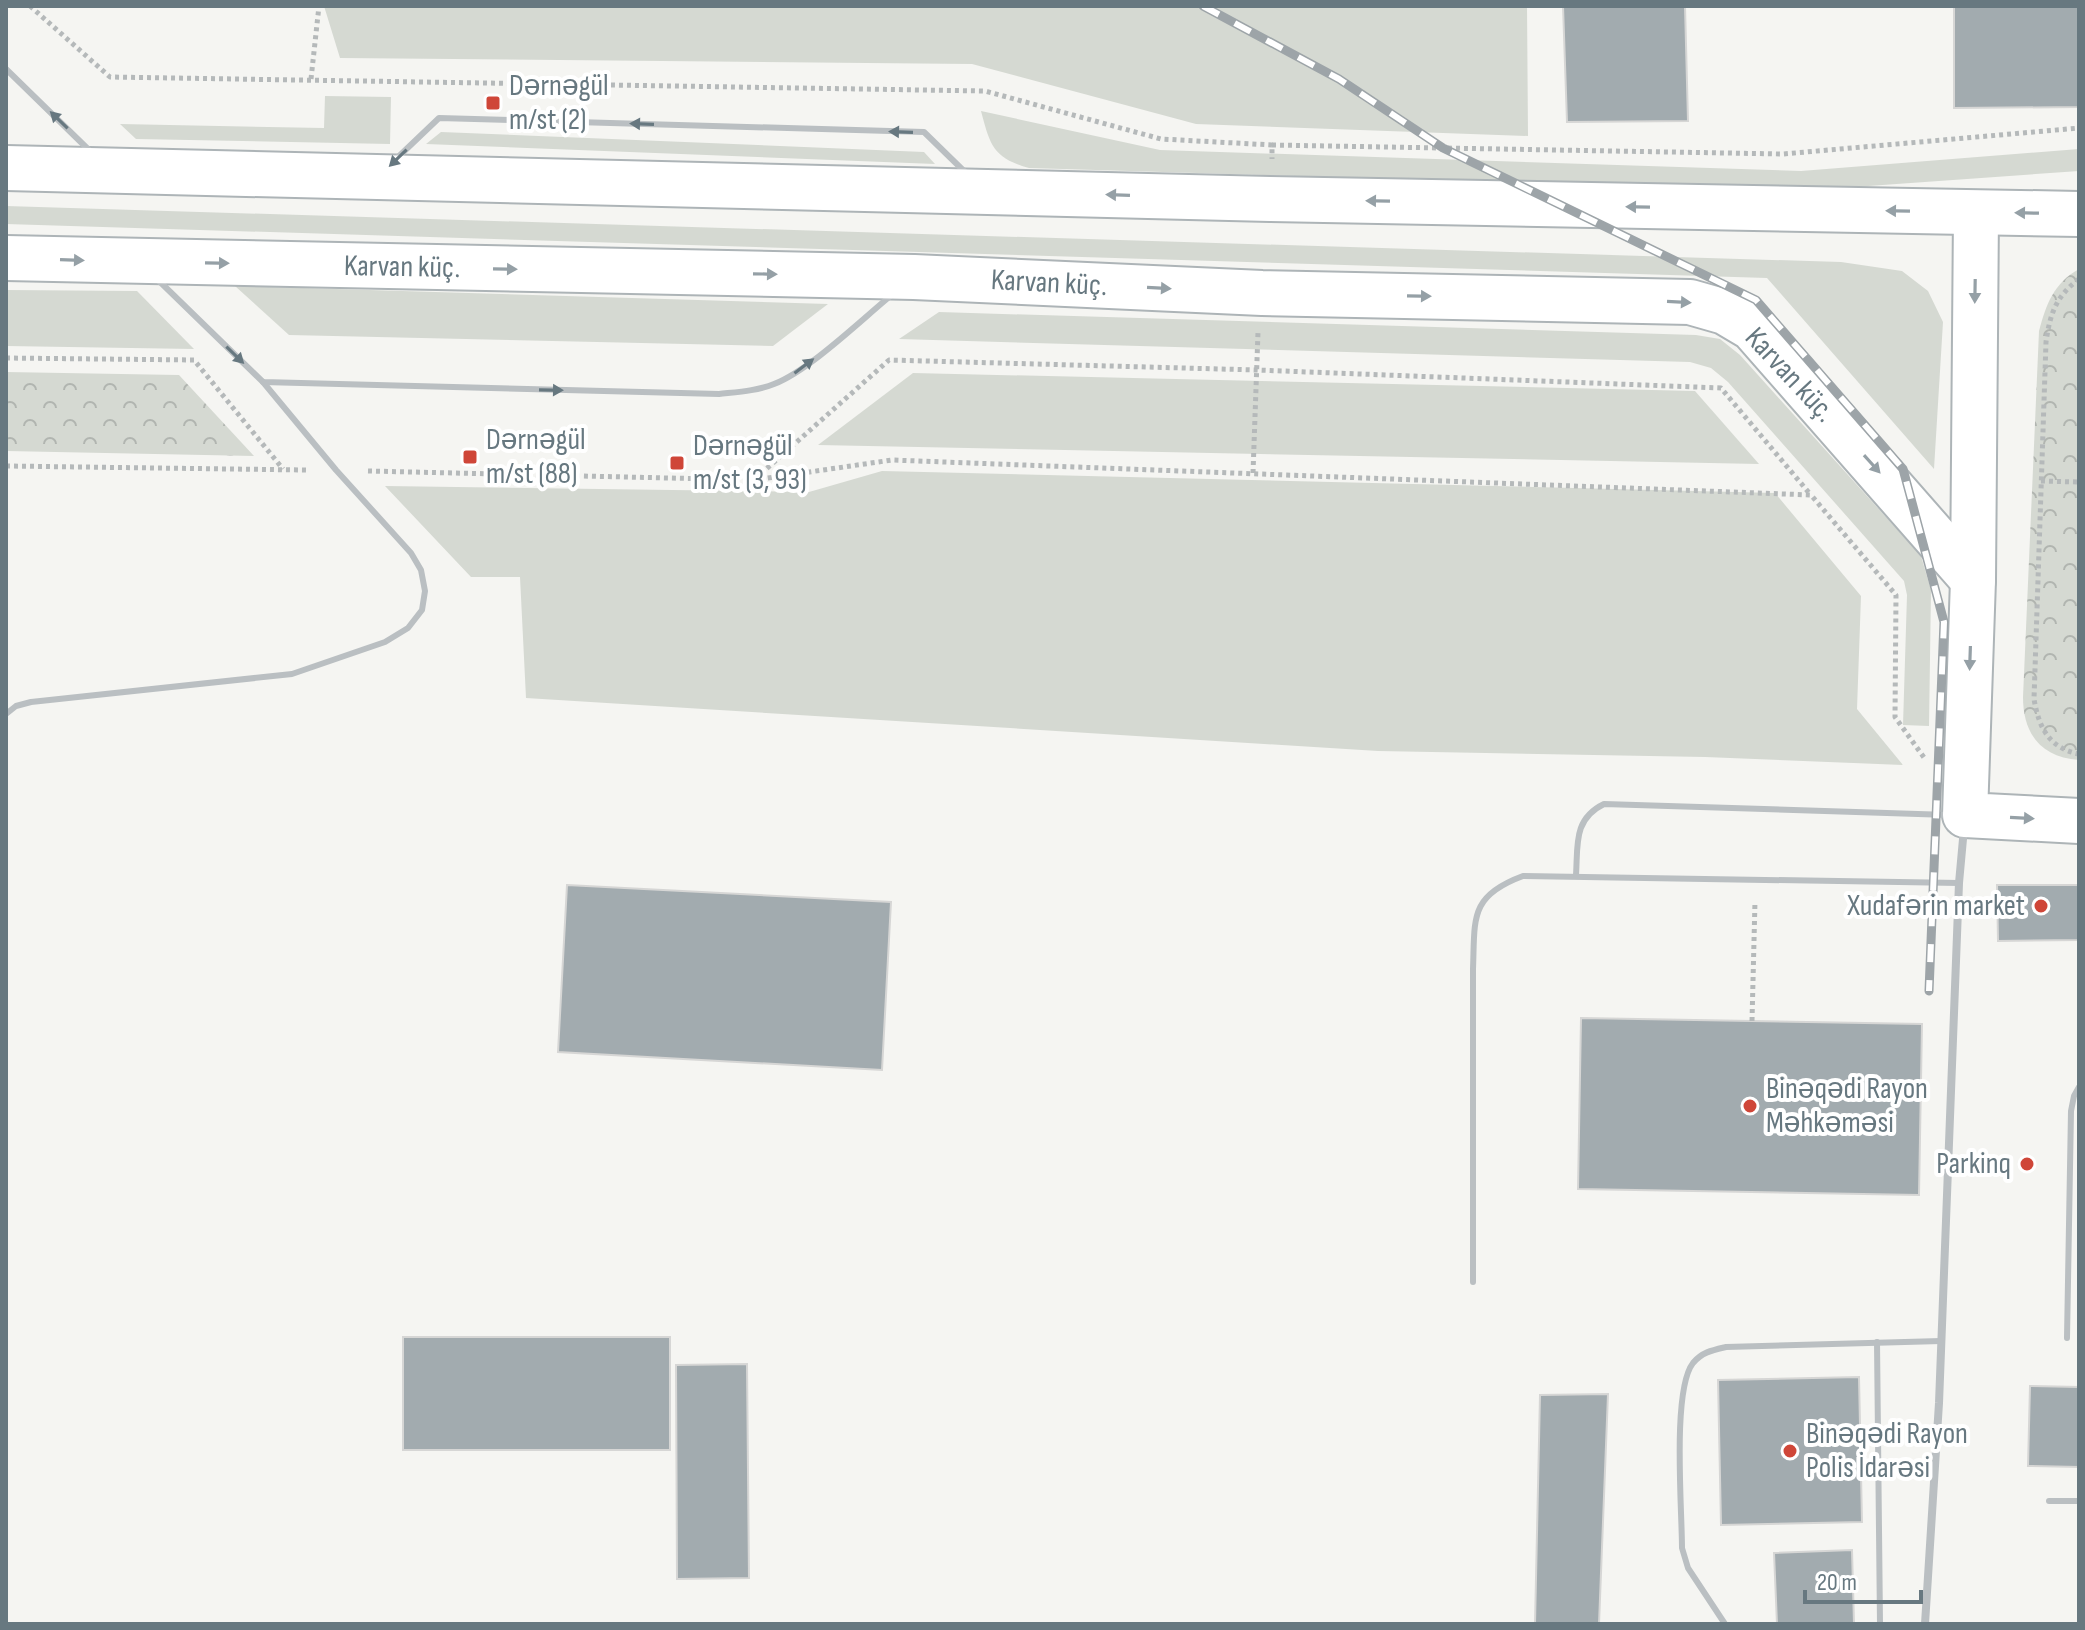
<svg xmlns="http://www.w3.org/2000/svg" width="2085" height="1630" font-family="'Sofia Sans Condensed',sans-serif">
<defs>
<pattern id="park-crowns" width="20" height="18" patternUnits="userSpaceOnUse" patternTransform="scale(2)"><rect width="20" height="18" fill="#d5d9d2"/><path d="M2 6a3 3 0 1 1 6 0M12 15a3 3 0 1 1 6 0" fill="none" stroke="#b1b5b0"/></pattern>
</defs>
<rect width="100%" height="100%" fill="#f5f5f2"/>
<g fill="#d5d9d2">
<path d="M 324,6 L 1527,6 L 1528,136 L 1196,124 L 972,64 L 340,58 Z"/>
<path d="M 325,96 L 391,97 L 390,144 L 136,139 L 120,124 L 324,128 Z"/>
<path d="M 981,111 L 1160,150 L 1801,171 L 2079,149 L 2079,171 L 1798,191 L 1029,168 C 993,158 990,145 981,111 Z"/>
<path d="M 441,132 L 924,152 L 935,164 L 426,144 Z"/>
<path d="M 6,206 L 1841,262 L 1902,271 L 1928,291 L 1943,322 L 1934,469 L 1767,278 L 6,224 Z"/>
<path d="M 235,286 L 828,304 L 773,346 L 289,335 Z"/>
<path d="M 6,290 L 137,291 L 194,349 L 6,346 Z"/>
<path d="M 939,312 L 1696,335 L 1720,339 L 1740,355 L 1921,556 L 1931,590 L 1929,726 L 1903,725 L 1907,595 L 1904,581 L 1728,382 L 1711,368 L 1690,362 L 899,339 Z"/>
<path d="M 913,373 L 1695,391 L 1759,464 L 818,445 Z"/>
<path d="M 882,471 L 1775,493 L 1861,596 L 1857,709 L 1903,765 L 1705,757 L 1378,751 L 526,698 L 520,577 L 471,577 L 385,486 L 809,492 Z"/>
</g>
<g fill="url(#park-crowns)">
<path d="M 2079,269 L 2079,760 C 2041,757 2023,734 2023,697 L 2039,331 C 2046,304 2054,283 2079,269 Z"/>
<path d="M 6,372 L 179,375 L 254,456 L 6,451 Z"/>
</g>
<g fill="#a2abaf" stroke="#d6d6d5" stroke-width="2">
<path d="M 1563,6 L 1685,6 L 1688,121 L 1567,122 Z"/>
<path d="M 1954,6 L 2079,6 L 2079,107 L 1954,108 Z"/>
<path d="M 567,885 L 891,902 L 882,1070 L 558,1052 Z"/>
<path d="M 1997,885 L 2079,885 L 2079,940 L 1998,941 Z"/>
<path d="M 1581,1018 L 1922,1024 L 1919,1195 L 1578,1189 Z"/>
<rect x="403" y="1337" width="267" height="113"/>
<path d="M 747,1364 L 749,1578 L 677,1579 L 676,1365 Z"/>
<path d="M 1859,1377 L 1862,1522 L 1721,1525 L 1718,1380 Z"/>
<path d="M 2030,1386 L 2079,1387 L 2079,1467 L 2028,1466 Z"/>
<path d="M 1608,1394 L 1599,1624 L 1535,1624 L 1540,1395 Z"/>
<path d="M 1852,1550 L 1854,1624 L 1777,1624 L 1774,1553 Z"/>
</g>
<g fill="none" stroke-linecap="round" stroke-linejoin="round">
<g stroke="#adb4b7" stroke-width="48">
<g id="secondary">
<path d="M 6,168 L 1270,199 L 2079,214"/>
<path d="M 1976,213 L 1973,580 L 1965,815 L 2079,821"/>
<path d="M 6,258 L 914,277 L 1262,293 L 1690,302 L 1725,312 L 1752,328 L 1973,580"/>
</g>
</g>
<g stroke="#b5b9ba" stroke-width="5" stroke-dasharray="4 4" stroke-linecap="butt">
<path d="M 30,6 L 110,77 L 985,91 L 1161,139 L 1272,145 L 1272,159"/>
<path d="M 311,79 L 319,6"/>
<path d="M 1272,145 L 1783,154 L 2079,128"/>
<path d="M 2079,279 C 2056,296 2050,314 2046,342 L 2034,699 C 2039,728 2049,748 2079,754"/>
<path d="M 6,358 L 194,360 L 283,469"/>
<path d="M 6,466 L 306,470"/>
<path d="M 368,471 L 754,480 L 892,460 L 1811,495 L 1896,595 L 1895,717 L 1925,759"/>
<path d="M 1253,473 L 1258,332"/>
<path d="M 755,479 L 889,360 L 1257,370 L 1721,388 L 1810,494"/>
<path d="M 2041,481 L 2079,482"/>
<path d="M 1752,1021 L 1755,901"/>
</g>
<g stroke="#babfc2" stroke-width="6">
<path d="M 6,69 L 92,153"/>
<path d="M 396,159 L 439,118 L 924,132 L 967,174"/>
<path d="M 156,278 L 263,382 L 719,394 C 737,392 757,391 774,384 C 810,370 862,319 894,293"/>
<path d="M 6,714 L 16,706 L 31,702 L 292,674 L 385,642 L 408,628 L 422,610 L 425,591 L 421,570 L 411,553 L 336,470 L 263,382"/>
<path d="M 1576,875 C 1578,845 1573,819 1604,804 L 1949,815"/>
<path d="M 1473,1282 L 1473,969 C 1475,918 1469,896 1523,876 L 1959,883"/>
<path d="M 2067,1338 L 2071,1111 L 2074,1096 L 2079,1087"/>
<path d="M 1877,1342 L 1880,1624"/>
<path d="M 2049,1501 L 2079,1501"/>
<path d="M 1725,1624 L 1688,1568 L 1682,1548 C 1682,1509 1672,1390 1693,1363 C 1702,1352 1713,1350 1726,1347 L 1941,1341"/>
</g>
<path stroke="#babfc2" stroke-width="8" d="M 1925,1624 L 1939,1403 L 1959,883 L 1964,828"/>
<use href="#secondary" stroke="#fff" stroke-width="44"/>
<g stroke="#9da4a8" stroke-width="9">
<path id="rail" d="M 1203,6 L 1339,79 L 1443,148 L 1756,300 L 1903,469 L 1944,622 L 1929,991"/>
</g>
<use href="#rail" stroke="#fff" stroke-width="6" stroke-dasharray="18" stroke-linecap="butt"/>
</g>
<defs><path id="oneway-solid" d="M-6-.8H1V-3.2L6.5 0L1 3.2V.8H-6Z" transform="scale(2)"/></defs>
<g fill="#677880">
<use href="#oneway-solid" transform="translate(59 120) rotate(-136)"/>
<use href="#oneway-solid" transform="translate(642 124) rotate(-178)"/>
<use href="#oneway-solid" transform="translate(901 132) rotate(-178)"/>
<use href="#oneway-solid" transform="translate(398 158) rotate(136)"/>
<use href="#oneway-solid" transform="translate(235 355) rotate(44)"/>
<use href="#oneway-solid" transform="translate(804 366) rotate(-37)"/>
<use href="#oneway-solid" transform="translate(551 390) rotate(1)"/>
</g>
<g fill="#95a0a6">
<use href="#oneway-solid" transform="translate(1118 195) rotate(-178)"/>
<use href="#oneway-solid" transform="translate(1378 201) rotate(-179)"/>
<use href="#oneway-solid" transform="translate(1638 207) rotate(-179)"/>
<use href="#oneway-solid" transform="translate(1898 211) rotate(-179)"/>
<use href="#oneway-solid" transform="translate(2027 213) rotate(-179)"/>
<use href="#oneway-solid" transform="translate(72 260) rotate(2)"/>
<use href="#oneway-solid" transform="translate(217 263) rotate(1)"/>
<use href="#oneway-solid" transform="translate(505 269) rotate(1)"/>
<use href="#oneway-solid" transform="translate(765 274) rotate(1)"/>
<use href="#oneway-solid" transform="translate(1159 288) rotate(3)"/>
<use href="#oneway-solid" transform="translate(1975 291) rotate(91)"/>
<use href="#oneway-solid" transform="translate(1419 296) rotate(1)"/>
<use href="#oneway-solid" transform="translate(1679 302) rotate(3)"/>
<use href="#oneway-solid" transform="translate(1872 464) rotate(48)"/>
<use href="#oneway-solid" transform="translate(1970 658) rotate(92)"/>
<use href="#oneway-solid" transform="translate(2022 818) rotate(3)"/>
</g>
<g fill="#cf4638" stroke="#fff" stroke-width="3">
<rect x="485" y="95" width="16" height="16" rx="4"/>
<rect x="462" y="449" width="16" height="16" rx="4"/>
<rect x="669" y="455" width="16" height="16" rx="4"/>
<circle cx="2041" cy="906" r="8"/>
<circle cx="1750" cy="1106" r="8"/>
<circle cx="2027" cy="1164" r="8"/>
<circle cx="1790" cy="1451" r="8"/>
</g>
<g text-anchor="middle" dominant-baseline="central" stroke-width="8" stroke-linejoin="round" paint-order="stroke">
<g font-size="30" fill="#677880" stroke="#fff" text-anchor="start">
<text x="509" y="86">Dərnəgül<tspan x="509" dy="34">m/st (2)</tspan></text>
<text x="486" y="440">Dərnəgül<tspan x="486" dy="34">m/st (88)</tspan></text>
<text x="693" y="446">Dərnəgül<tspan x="693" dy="34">m/st (3, 93)</tspan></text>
<text x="2025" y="906" text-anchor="end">Xudafərin market</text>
<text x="1766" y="1089">Binəqədi Rayon<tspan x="1766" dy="34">Məhkəməsi</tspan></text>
<text x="2011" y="1164" text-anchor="end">Parkinq</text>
<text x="1806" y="1434">Binəqədi Rayon<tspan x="1806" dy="34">Polis İdarəsi</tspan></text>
</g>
<g font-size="30" fill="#677880" stroke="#fff">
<text transform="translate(402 267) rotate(1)">Karvan küç.</text>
<text transform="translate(1049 283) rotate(3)">Karvan küç.</text>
<text transform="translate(1790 375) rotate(47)">Karvan küç.</text>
</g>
</g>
<rect width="2085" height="1630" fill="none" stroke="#677880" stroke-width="16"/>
<path d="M1805 1590v12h116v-12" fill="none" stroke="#677880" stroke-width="4"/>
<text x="1817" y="1590" font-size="24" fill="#677880" stroke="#ffffff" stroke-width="6" paint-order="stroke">20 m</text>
</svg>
